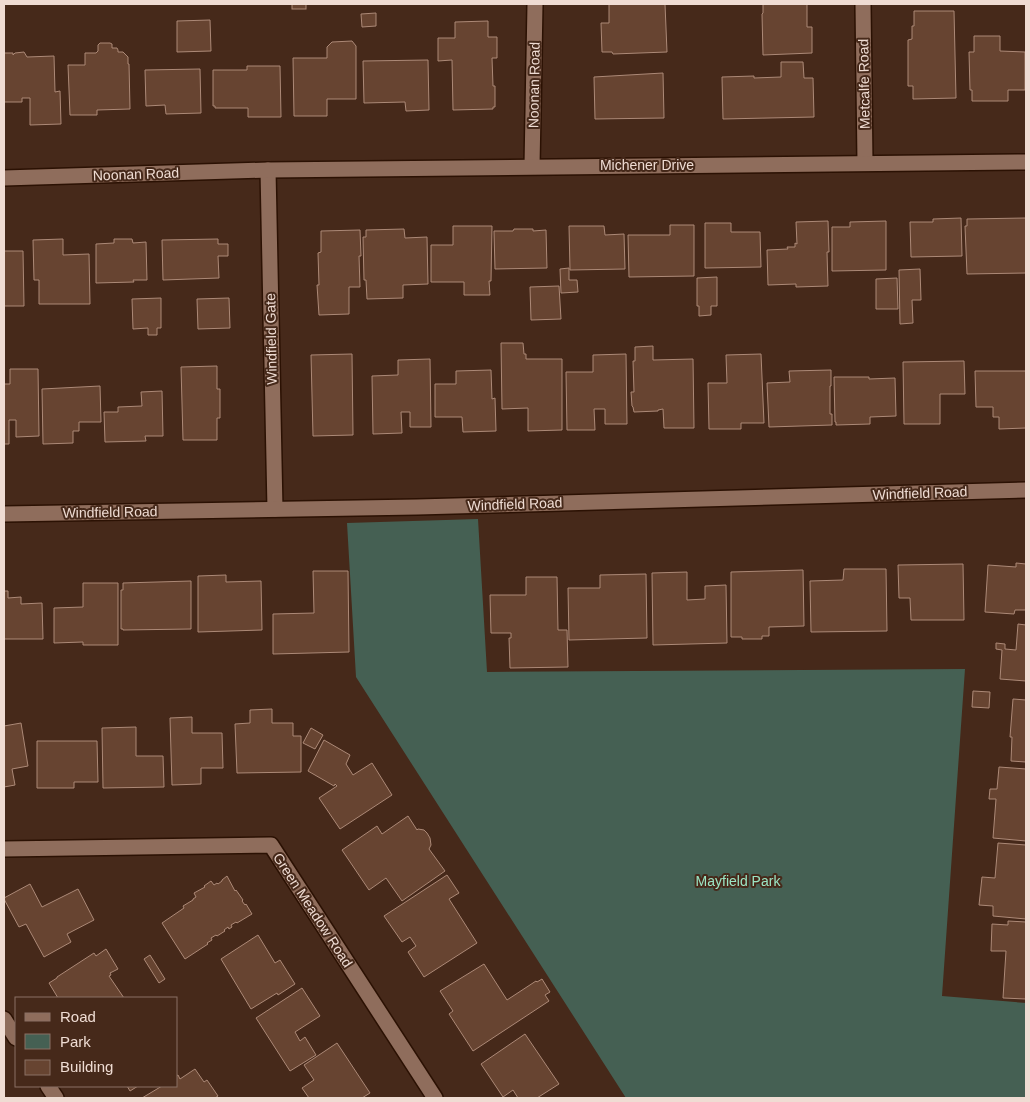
<svg xmlns="http://www.w3.org/2000/svg" width="1030" height="1102" font-family="Helvetica,sans-serif">
<rect width="100%" height="100%" fill="#46291a"/>
<path fill="#456053" d="M 478,519 L 487,672 L 965,669 L 942,996 L 1026,1003 L 1026,1098 L 626,1098 L 356,677 L 347,523 Z"/>
<g fill="#674431" stroke="#ac8977">
<rect x="292" y="4" width="14" height="5"/>
<path d="M 609,4 L 665,4 L 667,52 L 613,54 L 612,52 L 602,52 L 601,23 L 609,23 Z"/>
<path d="M 763,4 L 807,4 L 807,27 L 812,27 L 812,53 L 763,55 L 762,14 L 763,13 Z"/>
<path d="M 914,11 L 954,11 L 956,98 L 913,99 L 913,86 L 908,86 L 908,40 L 912,39 L 912,26 L 914,26 Z"/>
<path d="M 376,13 L 376,26 L 362,27 L 361,14 Z"/>
<path d="M 210,20 L 211,51 L 177,52 L 177,21 Z"/>
<path d="M 488,21 L 488,37 L 497,37 L 497,58 L 492,58 L 493,86 L 495,86 L 495,107 L 493,107 L 493,109 L 453,110 L 452,60 L 438,61 L 438,38 L 455,38 L 455,22 Z"/>
<path d="M 974,36 L 1000,36 L 1000,51 L 1025,52 L 1025,90 L 1008,90 L 1008,101 L 972,101 L 972,90 L 970,90 L 969,52 L 974,52 Z"/>
<path d="M 352,41 L 356,46 L 356,99 L 327,99 L 327,116 L 294,116 L 293,58 L 327,58 L 327,47 L 332,42 Z"/>
<path d="M 100,43 L 110,43 L 112,44 L 112,48 L 117,48 L 118,50 L 118,52 L 123,52 L 128,57 L 128,64 L 129,64 L 130,109 L 97,110 L 97,115 L 70,115 L 68,65 L 85,65 L 85,53 L 96,53 L 98,51 L 98,45 Z"/>
<path d="M 24,52 L 27,57 L 54,56 L 55,92 L 60,91 L 61,124 L 30,125 L 30,98 L 22,98 L 22,102 L 4,102 L 4,53 L 13,53 L 13,55 L 15,53 Z"/>
<path d="M 428,60 L 429,110 L 406,111 L 405,102 L 364,103 L 363,61 Z"/>
<path d="M 781,62 L 803,62 L 804,78 L 813,78 L 814,117 L 723,119 L 722,77 L 754,76 L 754,78 L 781,77 Z"/>
<path d="M 247,66 L 280,66 L 281,117 L 248,117 L 248,108 L 215,108 L 215,106 L 213,106 L 213,70 L 247,70 Z"/>
<path d="M 200,69 L 201,113 L 166,114 L 165,105 L 146,106 L 145,70 Z"/>
<path d="M 663,73 L 664,118 L 595,119 L 594,77 Z"/>
<path d="M 961,218 L 962,256 L 911,257 L 910,222 L 933,222 L 933,219 Z"/>
<path d="M 1026,218 L 1026,273 L 967,274 L 965,226 L 967,226 L 967,219 Z"/>
<path d="M 828,221 L 829,252 L 827,252 L 828,286 L 796,287 L 796,284 L 768,285 L 767,250 L 788,249 L 787,247 L 795,247 L 795,243 L 797,244 L 796,222 Z"/>
<path d="M 886,221 L 886,270 L 832,271 L 832,227 L 850,227 L 850,222 Z"/>
<path d="M 705,223 L 731,223 L 731,232 L 760,232 L 761,267 L 705,268 Z"/>
<path d="M 670,225 L 694,225 L 694,276 L 629,277 L 628,235 L 670,235 Z"/>
<path d="M 453,226 L 492,226 L 491,281 L 489,281 L 490,295 L 464,295 L 464,282 L 431,282 L 431,245 L 453,245 Z"/>
<path d="M 569,226 L 604,226 L 605,235 L 624,234 L 625,269 L 570,270 Z"/>
<path d="M 404,229 L 405,238 L 427,237 L 428,284 L 403,285 L 403,298 L 367,299 L 366,280 L 364,280 L 363,237 L 366,237 L 366,230 Z"/>
<path d="M 514,229 L 533,229 L 533,231 L 546,230 L 547,268 L 495,269 L 494,231 L 513,231 Z"/>
<path d="M 360,230 L 361,256 L 359,256 L 360,287 L 349,287 L 349,314 L 319,315 L 317,285 L 319,285 L 318,253 L 321,252 L 321,231 Z"/>
<path d="M 63,239 L 63,255 L 89,254 L 90,304 L 39,304 L 39,280 L 34,280 L 33,240 Z"/>
<path d="M 114,239 L 132,239 L 133,243 L 146,242 L 147,280 L 133,280 L 134,282 L 96,283 L 96,244 L 114,243 Z"/>
<path d="M 218,239 L 218,244 L 228,244 L 228,256 L 218,256 L 219,278 L 163,280 L 162,240 Z"/>
<path d="M 4,251 L 23,251 L 24,306 L 4,306 Z"/>
<path d="M 569,268 L 569,280 L 577,280 L 578,292 L 561,293 L 560,269 Z"/>
<path d="M 920,269 L 921,300 L 912,300 L 913,323 L 900,324 L 899,270 Z"/>
<path d="M 717,277 L 717,306 L 711,306 L 711,315 L 699,316 L 699,306 L 697,306 L 697,278 Z"/>
<path d="M 897,278 L 898,309 L 876,309 L 876,279 Z"/>
<path d="M 559,286 L 561,319 L 531,320 L 530,287 Z"/>
<path d="M 161,298 L 161,328 L 157,328 L 157,335 L 148,335 L 148,328 L 133,329 L 132,299 Z"/>
<path d="M 229,298 L 230,328 L 198,329 L 197,299 Z"/>
<path d="M 501,343 L 523,343 L 524,354 L 526,354 L 526,359 L 562,359 L 562,430 L 528,431 L 528,408 L 502,409 Z"/>
<path d="M 653,346 L 653,360 L 693,359 L 694,428 L 664,428 L 663,409 L 658,410 L 658,411 L 634,412 L 633,407 L 632,406 L 631,392 L 634,392 L 633,361 L 635,361 L 635,347 Z"/>
<path d="M 352,354 L 353,435 L 313,436 L 311,355 Z"/>
<path d="M 626,354 L 627,424 L 605,424 L 605,409 L 594,409 L 595,430 L 567,430 L 566,372 L 593,372 L 593,355 Z"/>
<path d="M 761,354 L 764,423 L 741,423 L 741,429 L 709,429 L 708,383 L 727,383 L 726,355 Z"/>
<path d="M 430,359 L 431,427 L 410,427 L 410,412 L 401,412 L 402,433 L 373,434 L 372,376 L 398,375 L 398,360 Z"/>
<path d="M 964,361 L 965,394 L 940,394 L 940,424 L 904,424 L 903,362 Z"/>
<path d="M 217,366 L 217,389 L 220,389 L 220,418 L 217,418 L 217,440 L 183,440 L 181,367 Z"/>
<path d="M 10,369 L 38,369 L 39,436 L 16,437 L 16,420 L 9,420 L 9,444 L 4,444 L 4,384 L 10,384 Z"/>
<path d="M 491,370 L 492,399 L 495,398 L 496,431 L 463,432 L 462,417 L 435,417 L 435,384 L 456,384 L 456,371 Z"/>
<path d="M 831,370 L 831,386 L 830,386 L 830,414 L 832,414 L 832,425 L 769,427 L 767,383 L 790,382 L 789,371 Z"/>
<path d="M 975,371 L 1026,371 L 1026,428 L 999,429 L 999,417 L 993,417 L 993,407 L 976,407 Z"/>
<path d="M 834,377 L 869,377 L 869,379 L 895,378 L 896,416 L 870,417 L 870,424 L 836,425 L 836,422 L 835,422 Z"/>
<path d="M 100,386 L 101,422 L 79,422 L 79,431 L 73,431 L 73,443 L 43,444 L 42,389 Z"/>
<path d="M 162,391 L 163,436 L 145,436 L 146,441 L 105,442 L 104,412 L 118,412 L 118,407 L 142,406 L 141,392 Z"/>
<path d="M 1016,563 L 1026,564 L 1026,610 L 1015,610 L 1014,614 L 985,612 L 988,565 L 1016,567 Z"/>
<path d="M 963,564 L 964,620 L 911,620 L 910,598 L 899,598 L 898,565 Z"/>
<path d="M 844,569 L 886,569 L 887,631 L 811,632 L 810,581 L 843,580 Z"/>
<path d="M 803,570 L 804,626 L 769,627 L 769,636 L 762,636 L 762,639 L 742,639 L 742,637 L 731,637 L 731,572 Z"/>
<path d="M 313,571 L 348,571 L 349,652 L 273,654 L 273,614 L 314,613 Z"/>
<path d="M 687,572 L 687,600 L 705,599 L 705,586 L 726,585 L 727,643 L 653,645 L 652,573 Z"/>
<path d="M 646,574 L 647,638 L 569,640 L 568,588 L 600,588 L 600,575 Z"/>
<path d="M 226,575 L 226,582 L 261,581 L 262,630 L 198,632 L 198,576 Z"/>
<path d="M 526,577 L 557,577 L 558,630 L 567,630 L 568,667 L 510,668 L 509,638 L 511,638 L 511,633 L 491,633 L 490,595 L 526,595 Z"/>
<path d="M 191,581 L 191,629 L 123,630 L 123,629 L 121,629 L 121,590 L 123,590 L 123,583 Z"/>
<path d="M 83,583 L 118,583 L 118,645 L 83,645 L 83,642 L 54,643 L 54,608 L 83,607 Z"/>
<path d="M 4,591 L 8,591 L 8,598 L 21,597 L 21,604 L 42,603 L 43,639 L 4,639 Z"/>
<path d="M 1018,624 L 1026,625 L 1026,681 L 1000,679 L 1002,650 L 996,649 L 996,643 L 1005,644 L 1005,649 L 1016,650 Z"/>
<path d="M 973,691 L 990,692 L 989,708 L 972,707 Z"/>
<path d="M 1013,699 L 1026,700 L 1026,762 L 1011,761 L 1012,737 L 1010,737 Z"/>
<path d="M 272,709 L 272,723 L 293,723 L 293,736 L 301,736 L 301,772 L 237,773 L 235,724 L 250,723 L 250,710 Z"/>
<path d="M 192,717 L 192,733 L 222,733 L 223,768 L 201,768 L 201,784 L 172,785 L 170,718 Z"/>
<path d="M 21,723 L 28,766 L 12,769 L 15,785 L 4,787 L 4,726 Z"/>
<path d="M 136,727 L 136,756 L 163,756 L 164,787 L 103,788 L 102,728 Z"/>
<path d="M 311,728 L 323,735 L 315,749 L 303,743 Z"/>
<path d="M 324,740 L 350,755 L 346,764 L 353,775 L 372,763 L 392,795 L 340,829 L 319,798 L 337,786 L 335,784 L 334,786 L 308,771 Z"/>
<path d="M 37,741 L 97,741 L 98,782 L 74,782 L 74,788 L 37,788 Z"/>
<path d="M 999,767 L 1026,769 L 1026,841 L 993,838 L 996,799 L 989,799 L 990,789 L 997,789 Z"/>
<path d="M 408,816 L 417,830 L 418,829 L 424,830 L 427,833 L 430,838 L 431,845 L 429,849 L 445,871 L 402,901 L 386,878 L 369,890 L 342,850 L 377,826 L 382,834 Z"/>
<path d="M 998,843 L 1026,845 L 1026,919 L 993,916 L 993,906 L 979,905 L 982,877 L 995,878 Z"/>
<path d="M 447,875 L 459,893 L 449,899 L 477,943 L 424,977 L 408,952 L 416,946 L 410,937 L 402,942 L 384,916 Z"/>
<path d="M 227,876 L 235,891 L 236,890 L 243,900 L 242,901 L 245,905 L 246,904 L 252,914 L 237,923 L 236,922 L 231,925 L 232,927 L 229,929 L 228,927 L 224,930 L 225,931 L 217,936 L 216,935 L 211,938 L 212,940 L 207,943 L 208,944 L 185,959 L 162,923 L 184,908 L 183,906 L 193,900 L 193,899 L 196,897 L 194,893 L 205,887 L 204,886 L 211,881 L 214,885 L 217,883 L 218,884 L 222,881 L 222,880 Z"/>
<path d="M 30,884 L 42,907 L 78,889 L 94,920 L 67,934 L 71,942 L 44,957 L 26,924 L 19,927 L 4,899 L 4,898 Z"/>
<path d="M 1008,921 L 1026,922 L 1026,999 L 1003,998 L 1006,951 L 991,951 L 992,924 L 1008,925 Z"/>
<path d="M 258,935 L 275,963 L 280,960 L 295,984 L 278,995 L 277,993 L 251,1009 L 221,959 Z"/>
<path d="M 106,949 L 118,969 L 110,973 L 111,975 L 109,976 L 124,998 L 58,998 L 49,983 L 57,978 L 57,977 L 94,953 L 96,956 Z"/>
<path d="M 150,955 L 165,979 L 159,983 L 144,959 Z"/>
<path d="M 484,964 L 507,1000 L 536,981 L 537,982 L 542,979 L 550,992 L 545,995 L 549,1001 L 473,1051 L 449,1014 L 453,1011 L 440,991 Z"/>
<path d="M 302,988 L 320,1016 L 295,1032 L 300,1041 L 305,1037 L 316,1055 L 290,1071 L 256,1018 Z"/>
<path d="M 525,1034 L 559,1084 L 537,1098 L 518,1098 L 513,1090 L 503,1097 L 481,1064 Z"/>
<path d="M 337,1043 L 370,1093 L 362,1098 L 309,1098 L 302,1088 L 314,1080 L 304,1065 Z"/>
<path d="M 195,1069 L 204,1082 L 207,1080 L 218,1096 L 215,1098 L 142,1098 L 162,1086 L 176,1086 L 176,1076 L 178,1075 L 180,1079 Z"/>
<path d="M 127,1086 L 138,1086 L 130,1091 Z"/>
</g>
<g fill="none" stroke-linecap="round" stroke-linejoin="round">
<g stroke="#2b1103" stroke-width="18">
<g id="street">
<path d="M 863,4 L 865,163"/>
<path d="M 532,166 L 535,4"/>
<path d="M 268,170 L 275,509"/>
<path d="M 4,178 L 268,170 L 1026,162"/>
<path d="M 4,849 L 271,845 L 435,1098"/>
<path d="M 4,1019 L 16,1038"/>
<path d="M 48,1086 L 56,1098"/>
</g>
</g>
<g stroke="#2b1103" stroke-width="18">
<path id="secondary" d="M 4,514 L 417,507 L 1026,490"/>
</g>
<use href="#street" stroke="#8f6d5c" stroke-width="15"/>
<use href="#secondary" stroke="#8f6d5c" stroke-width="15"/>
</g>
<g text-anchor="middle" dominant-baseline="central" stroke-width="4" stroke-linejoin="round" paint-order="stroke">
<g font-size="14" fill="#efdcd3" stroke="#46291a">
<text transform="translate(864 84) rotate(-91)">Metcalfe Road</text>
<text transform="translate(534 85) rotate(-89)">Noonan Road</text>
<text x="647" y="165">Michener Drive</text>
<text transform="translate(136 174) rotate(-2)">Noonan Road</text>
<text transform="translate(271 339) rotate(-91)">Windfield Gate</text>
<text transform="translate(920 493) rotate(-2)">Windfield Road</text>
<text transform="translate(515 504) rotate(-2)">Windfield Road</text>
<text transform="translate(110 512) rotate(-1)">Windfield Road</text>
<text transform="translate(313 910) rotate(57)">Green Meadow Road</text>
</g>
<g font-size="14" fill="#9be5c4" stroke="#46291a">
<text x="738" y="881">Mayfield Park</text>
</g>
</g>
<rect width="1030" height="1102" fill="none" stroke="#efdcd3" stroke-width="10"/>
<rect x="15" y="997" width="162" height="90" fill="#46291a" stroke="#8a7164"/>
<rect x="25" y="1013" width="25" height="8" fill="#8f6d5c" stroke="#8a7164"/>
<text x="60" y="1022" font-size="15" fill="#efdcd3">Road</text>
<rect x="25" y="1034" width="25" height="15" fill="#456053" stroke="#8a7164"/>
<text x="60" y="1047" font-size="15" fill="#efdcd3">Park</text>
<rect x="25" y="1060" width="25" height="15" fill="#674431" stroke="#8a7164"/>
<text x="60" y="1072" font-size="15" fill="#efdcd3">Building</text>
</svg>
